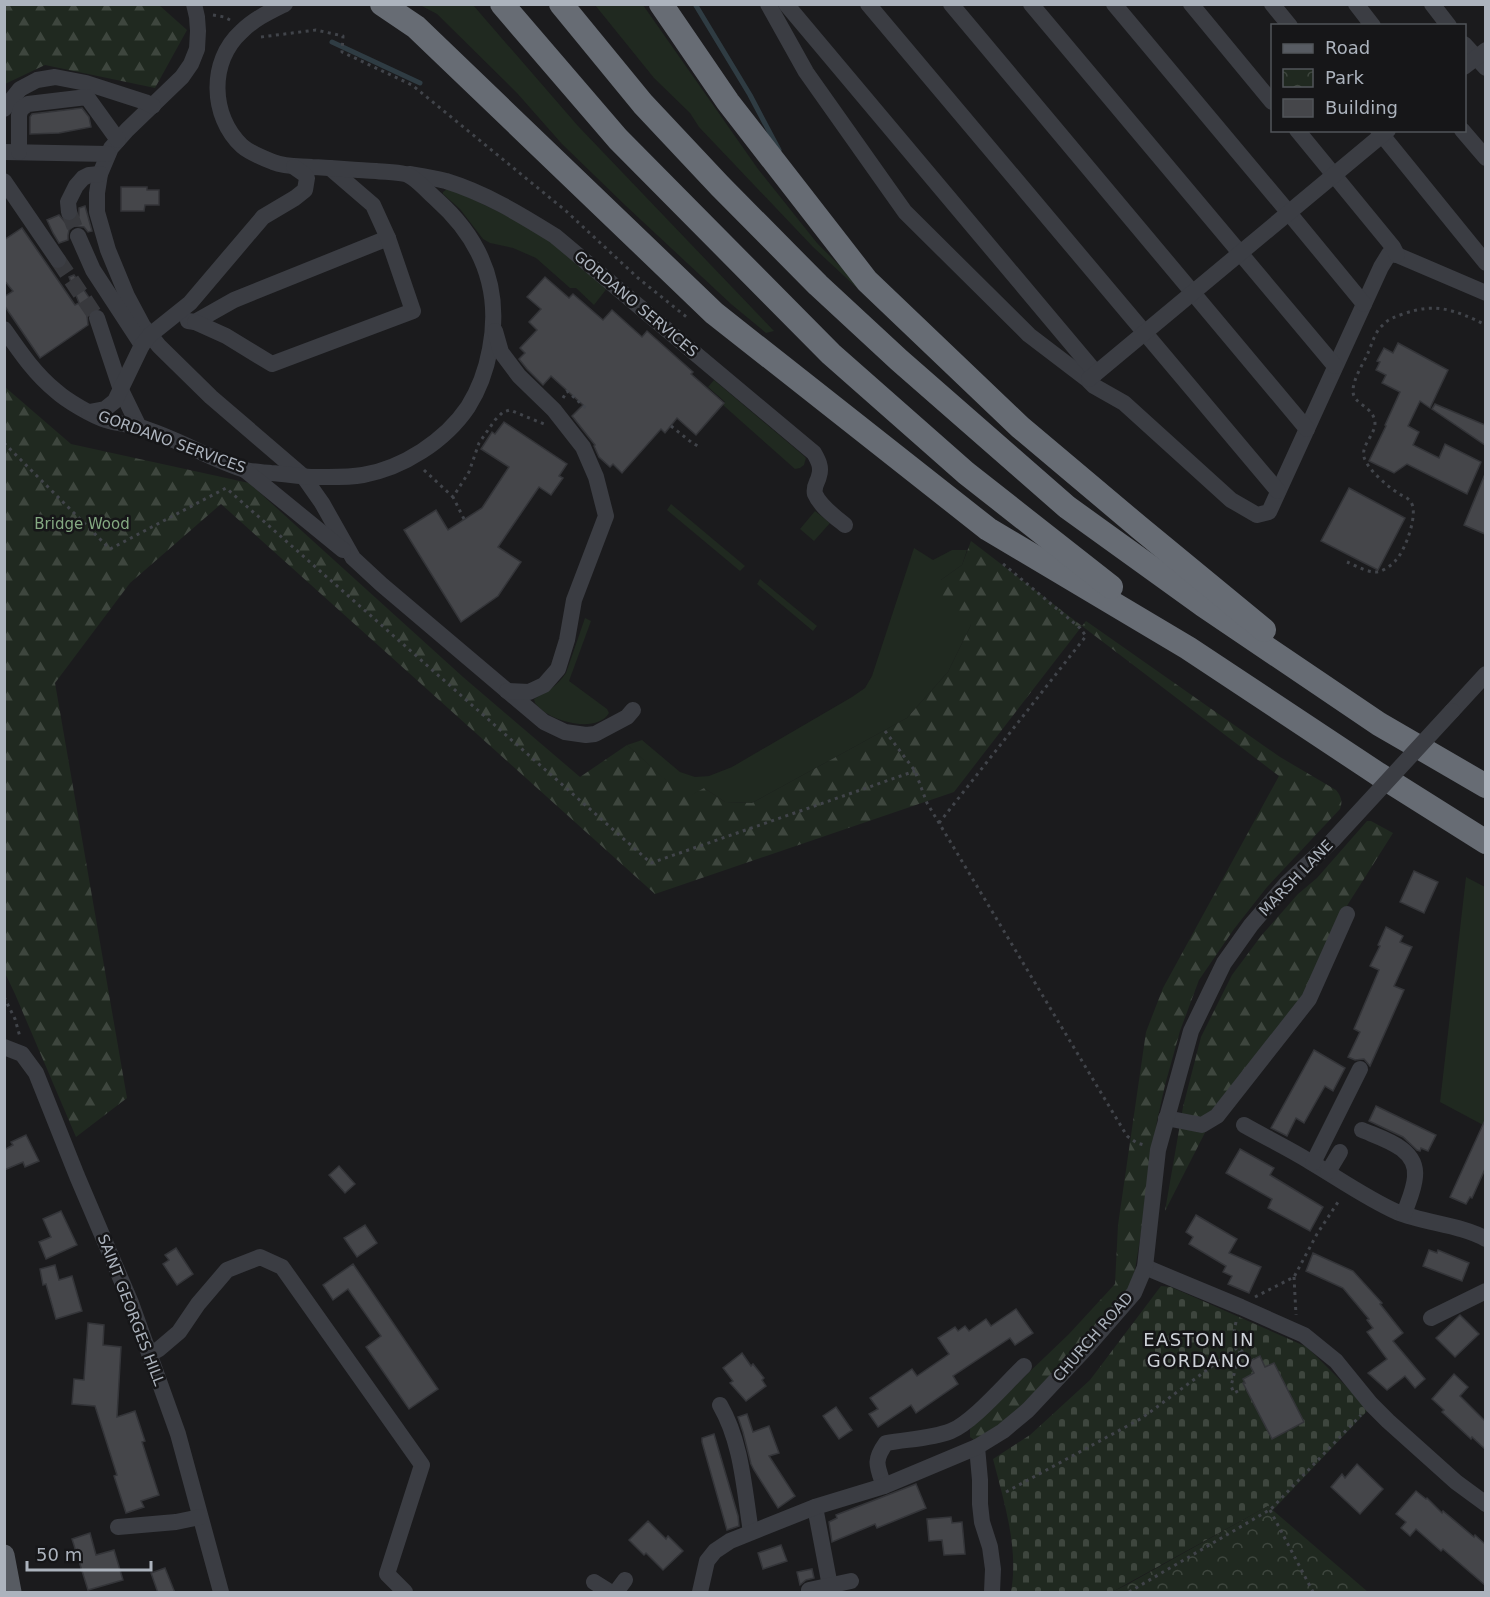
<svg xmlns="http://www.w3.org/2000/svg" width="1490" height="1597" font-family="'DejaVu Sans',sans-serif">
<defs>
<pattern id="forest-firs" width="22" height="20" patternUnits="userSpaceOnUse" patternTransform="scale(1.5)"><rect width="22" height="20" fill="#202920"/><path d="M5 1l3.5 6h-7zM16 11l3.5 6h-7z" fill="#3e463e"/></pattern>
<pattern id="cemetery-stones" width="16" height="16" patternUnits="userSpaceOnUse" patternTransform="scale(1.5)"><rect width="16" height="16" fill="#202920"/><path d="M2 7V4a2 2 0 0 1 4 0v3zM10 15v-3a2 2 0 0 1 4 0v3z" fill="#3e463e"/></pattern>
<pattern id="park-crowns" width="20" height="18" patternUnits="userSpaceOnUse" patternTransform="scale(1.5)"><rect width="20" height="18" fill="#202920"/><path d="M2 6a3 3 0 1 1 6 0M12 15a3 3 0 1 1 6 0" fill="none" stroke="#3e463e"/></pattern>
</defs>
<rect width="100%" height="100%" fill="#1b1b1d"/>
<g fill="#202920">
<path d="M 420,5 L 473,5 L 578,126 L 774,331 L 766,333 L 731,304 L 626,206 L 562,144 L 517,93 L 437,14 Z"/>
<path d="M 595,5 L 643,5 L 758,169 L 817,243 L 859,285 L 858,289 L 813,247 L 699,127 L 690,113 L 654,78 Z"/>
<path d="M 447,189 L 464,195 L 534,229 L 608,287 L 594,305 L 576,288 L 570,288 L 536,258 L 513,248 L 490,243 L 483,239 L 460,209 L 443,194 L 443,192 Z"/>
<path d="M 714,380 L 803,455 L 806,458 L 804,465 L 800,468 L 795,469 L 723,405 L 725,402 L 708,387 Z"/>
<path d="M 671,504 L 745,566 L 740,571 L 667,510 Z"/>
<path d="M 815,511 L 830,523 L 814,541 L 800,529 Z"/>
<path d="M 914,548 L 933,560 L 952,550 L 967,550 L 962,565 L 941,580 L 971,625 L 948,672 L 907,718 L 752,803 L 725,802 L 704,788 L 686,799 L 627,745 L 642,740 L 680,772 L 695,777 L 709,776 L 732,767 L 852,697 L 865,688 L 872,676 Z"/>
<path d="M 760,579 L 817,626 L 813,631 L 757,584 Z"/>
<path d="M 585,618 L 591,621 L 569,681 L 607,709 L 609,713 C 598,732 561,723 546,713 C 542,710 538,707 535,703 L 534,699 C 547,692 558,685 566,673 Z"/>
<path d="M 1466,877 L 1485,887 L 1485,1126 L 1440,1102 Z"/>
</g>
<g fill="url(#forest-firs)">
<path d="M 4,5 L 159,5 L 187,30 L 155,88 L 45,65 L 5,84 Z"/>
<path d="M 5,387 L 71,444 L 249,483 L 463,677 L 580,777 L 627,745 L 686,798 L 704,788 L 725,802 L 752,803 L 907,718 L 948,672 L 971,625 L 939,602 L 941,580 L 962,565 L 971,541 L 1082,626 L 1086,621 L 1280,757 L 1336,790 C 1341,796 1343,801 1340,809 L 1267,887 L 1234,929 L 1199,980 L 1180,1031 L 1165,1085 L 1157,1121 L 1148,1190 L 1134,1276 L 1126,1294 L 1025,1405 L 977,1442 L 970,1437 L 970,1429 L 1069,1334 L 1115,1284 L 1118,1225 L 1146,1032 L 1163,988 L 1279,776 L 1082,626 L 954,792 L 655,894 L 221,504 L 130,583 L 55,683 L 127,1098 L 76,1137 L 15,994 L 5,973 Z"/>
<path d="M 1367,821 L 1371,821 L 1393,833 L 1343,912 L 1306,997 L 1215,1113 L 1165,1211 L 1183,1107 L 1201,1037 L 1232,975 L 1261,936 L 1298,894 L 1317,878 Z"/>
</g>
<path fill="url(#cemetery-stones)" d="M 1161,1286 L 1171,1287 L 1307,1347 L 1369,1409 L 1273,1510 L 1268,1506 L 1112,1592 L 1011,1592 C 1019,1548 1004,1502 993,1459 L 1030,1435 L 1090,1380 Z"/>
<path fill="url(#park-crowns)" d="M 1268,1506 L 1368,1592 L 1112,1592 L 1130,1583 Z"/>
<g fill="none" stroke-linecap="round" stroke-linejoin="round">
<g stroke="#2f3c43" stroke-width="5">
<path d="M 695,4 L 750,95 L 779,150"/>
<path d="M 332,42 L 420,83"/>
</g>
</g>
<g fill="#45464a" stroke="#343539" stroke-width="1.5">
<path d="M 82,108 L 89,117 L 91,127 L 59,133 L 30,134 L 30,117 L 32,114 Z"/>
<path d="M 121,187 L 147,187 L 147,190 L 159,190 L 159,205 L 145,205 L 144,211 L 121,211 Z"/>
<path d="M 85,206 L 92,231 L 88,232 L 84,227 L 74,226 L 69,230 L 68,235 L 68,240 L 59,243 L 53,233 L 47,220 L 59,215 L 65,222 L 75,221 L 79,216 L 79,208 Z"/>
<path d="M 22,228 L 75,305 L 79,303 L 69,277 L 74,275 L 96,308 L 90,311 L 87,315 L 88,325 L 40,358 L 4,305 L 4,297 L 13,291 L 4,280 L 4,240 Z"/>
<path d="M 545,277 L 569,298 L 573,294 L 603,320 L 612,310 L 642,337 L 647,331 L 693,372 L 691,374 L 724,403 L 696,435 L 677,418 L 665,433 L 661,429 L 622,473 L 613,464 L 610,467 L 599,457 L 594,446 L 595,445 L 572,416 L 583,405 L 551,376 L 543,385 L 527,369 L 519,359 L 525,353 L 520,348 L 537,330 L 529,322 L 541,309 L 527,297 Z"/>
<path d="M 1398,343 L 1448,370 L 1430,408 L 1420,401 L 1408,426 L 1419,432 L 1413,445 L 1439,458 L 1445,444 L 1481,462 L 1467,494 L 1407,464 L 1394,473 L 1369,461 L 1386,426 L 1385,425 L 1400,392 L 1382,383 L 1386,375 L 1376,370 L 1380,362 L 1377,361 L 1384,348 L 1393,353 Z"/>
<path d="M 1435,404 L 1485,425 L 1485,445 L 1432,409 Z"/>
<path d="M 504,422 L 567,464 L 559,476 L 563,478 L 551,495 L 539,487 L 498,547 L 521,562 L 498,596 L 461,622 L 404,530 L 436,510 L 448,530 L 482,508 L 509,467 L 481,449 L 492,432 L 495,434 Z"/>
<path d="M 1485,474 L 1485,534 L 1464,525 Z"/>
<path d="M 1349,488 L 1405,518 L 1378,570 L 1321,541 Z"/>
<path d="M 1414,871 L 1438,882 L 1424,913 L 1400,902 Z"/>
<path d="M 1386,927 L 1403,936 L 1400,942 L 1412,947 L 1394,986 L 1404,990 L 1370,1066 L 1364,1059 L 1355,1060 L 1348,1057 L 1360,1032 L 1354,1029 L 1379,970 L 1370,966 L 1380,946 L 1378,945 Z"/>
<path d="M 1314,1050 L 1345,1068 L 1333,1091 L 1325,1086 L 1304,1123 L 1296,1118 L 1287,1136 L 1271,1128 Z"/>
<path d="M 1376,1106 L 1436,1135 L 1428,1151 L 1421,1148 L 1420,1151 L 1417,1150 L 1403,1137 L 1369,1121 Z"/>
<path d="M 1485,1120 L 1485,1169 L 1472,1198 L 1470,1197 L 1466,1204 L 1450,1197 Z"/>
<path d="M 26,1135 L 39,1161 L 25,1167 L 23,1162 L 4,1170 L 4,1150 L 13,1145 L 11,1142 Z"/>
<path d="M 1240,1149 L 1274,1168 L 1270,1175 L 1323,1207 L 1310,1231 L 1268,1208 L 1272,1199 L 1226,1173 Z"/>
<path d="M 339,1166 L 355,1184 L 345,1193 L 329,1175 Z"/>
<path d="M 61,1211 L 77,1245 L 46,1259 L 39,1242 L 51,1237 L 43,1219 Z"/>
<path d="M 1196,1215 L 1237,1239 L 1229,1253 L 1261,1267 L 1249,1293 L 1228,1284 L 1232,1276 L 1223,1272 L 1226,1266 L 1189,1244 L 1193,1237 L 1186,1232 Z"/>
<path d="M 365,1225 L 377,1243 L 357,1257 L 344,1238 Z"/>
<path d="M 176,1248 L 193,1274 L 177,1285 L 163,1264 L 169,1260 L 165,1255 Z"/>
<path d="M 1429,1250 L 1437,1253 L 1438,1250 L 1469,1263 L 1462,1281 L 1423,1266 Z"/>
<path d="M 1313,1253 L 1353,1271 L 1382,1303 L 1380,1304 L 1403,1333 L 1393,1341 L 1425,1379 L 1415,1388 L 1405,1376 L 1387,1390 L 1368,1373 L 1387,1359 L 1367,1332 L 1373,1328 L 1367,1320 L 1369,1319 L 1343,1288 L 1306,1271 Z"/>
<path d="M 353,1264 L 438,1389 L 409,1409 L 366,1347 L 381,1336 L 348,1289 L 333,1300 L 323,1285 Z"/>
<path d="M 55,1265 L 59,1280 L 72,1276 L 82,1311 L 56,1319 L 46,1284 L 43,1285 L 40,1269 Z"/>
<path d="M 1016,1309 L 1033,1333 L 1015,1345 L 1010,1338 L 953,1376 L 958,1384 L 916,1413 L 911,1405 L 878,1427 L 869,1414 L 878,1409 L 870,1398 L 912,1369 L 917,1376 L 949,1354 L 938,1338 L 955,1327 L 958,1331 L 965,1326 L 969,1331 L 986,1319 L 991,1326 Z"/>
<path d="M 1460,1315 L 1479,1334 L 1455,1357 L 1436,1338 Z"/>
<path d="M 88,1323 L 104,1325 L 103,1345 L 121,1347 L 117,1417 L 135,1411 L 145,1441 L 142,1442 L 159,1495 L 141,1501 L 144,1507 L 126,1513 L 114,1476 L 117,1475 L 95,1406 L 72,1404 L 74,1379 L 84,1380 Z"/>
<path d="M 742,1353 L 751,1366 L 753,1364 L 764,1378 L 762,1380 L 766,1386 L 746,1401 L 730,1383 L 733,1381 L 723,1368 Z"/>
<path d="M 1260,1356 L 1265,1367 L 1274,1363 L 1304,1422 L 1272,1439 L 1243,1383 L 1245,1383 L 1243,1379 L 1254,1373 L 1248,1362 Z"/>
<path d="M 1454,1374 L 1468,1387 L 1460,1396 L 1485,1421 L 1485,1449 L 1472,1437 L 1471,1439 L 1442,1412 L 1444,1410 L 1432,1399 Z"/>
<path d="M 836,1407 L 852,1430 L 839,1439 L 823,1416 Z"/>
<path d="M 747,1414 L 753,1432 L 769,1426 L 779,1453 L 769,1456 L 795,1496 L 778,1508 L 754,1470 L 751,1464 L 743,1432 L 738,1417 Z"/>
<path d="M 714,1434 L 738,1516 L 739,1526 L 727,1530 L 702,1442 L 702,1438 Z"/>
<path d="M 1357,1464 L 1383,1489 L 1360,1514 L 1331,1487 L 1342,1474 L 1345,1478 Z"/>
<path d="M 916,1484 L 926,1508 L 877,1528 L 875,1524 L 832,1542 L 829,1522 L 837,1518 L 836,1515 Z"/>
<path d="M 1416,1491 L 1426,1499 L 1427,1498 L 1442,1513 L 1443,1511 L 1474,1537 L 1475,1535 L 1485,1544 L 1485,1585 L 1443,1549 L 1441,1551 L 1416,1529 L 1410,1536 L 1401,1528 L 1406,1522 L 1396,1514 Z"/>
<path d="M 951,1517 L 952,1523 L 962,1522 L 965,1554 L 944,1555 L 942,1540 L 929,1541 L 927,1519 Z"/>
<path d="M 648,1521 L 666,1539 L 668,1536 L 683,1551 L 663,1570 L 646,1553 L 644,1555 L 629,1540 Z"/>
<path d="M 90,1533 L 96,1555 L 114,1550 L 123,1580 L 88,1590 L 72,1539 Z"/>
<path d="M 781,1545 L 787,1561 L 763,1569 L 758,1553 Z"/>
<path d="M 165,1568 L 175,1593 L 158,1593 L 151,1573 Z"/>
<path d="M 812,1569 L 814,1578 L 806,1580 L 800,1585 L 797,1572 Z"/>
</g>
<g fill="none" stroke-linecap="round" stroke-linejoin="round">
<g stroke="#38393d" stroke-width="16" stroke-dasharray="16 8" stroke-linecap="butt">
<path d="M 69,212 L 78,236"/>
<path d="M 58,260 L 97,318"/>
</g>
<g stroke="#41444a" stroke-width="3" stroke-dasharray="3 4.5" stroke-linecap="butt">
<path d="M 213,15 L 224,17 L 230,20"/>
<path d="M 261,37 L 316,30 L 343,36 L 342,52 L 412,85 L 566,211 L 638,278 L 689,319"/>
<path d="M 563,398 L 567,391 L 588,410"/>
<path d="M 671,426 L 691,442 L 701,448"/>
<path d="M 4,443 L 110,549 L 226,488 L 651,863 L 915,771"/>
<path d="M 424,470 L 453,497"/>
<path d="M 464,519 L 453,497 L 469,472 L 479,443 L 495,420 L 503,412 L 510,410 L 544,424"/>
<path d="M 1347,562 C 1357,566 1371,575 1381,571 C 1386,569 1393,564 1396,560 C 1405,551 1420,511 1410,501 C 1407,497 1402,496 1398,493 C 1388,487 1367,469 1364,457 C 1361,445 1375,435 1375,423 C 1374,406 1353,405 1353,391 C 1353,379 1363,364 1368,353 C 1372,344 1375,331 1383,325 C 1388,319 1395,317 1403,314 C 1436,302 1455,310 1486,325"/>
<path d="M 885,731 L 915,771 L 927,803 L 1127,1136 L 1137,1143 L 1144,1145"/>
<path d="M 939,823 L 1086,636 L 1080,628 L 1002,563"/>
<path d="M 4,997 L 15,1019 L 20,1037"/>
<path d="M 1294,1277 L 1296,1315"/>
<path d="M 1255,1297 L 1294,1277 L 1317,1234 L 1340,1199"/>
<path d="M 1236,1322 C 1231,1342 1237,1349 1253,1360"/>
<path d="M 1238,1391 L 1234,1393 L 1231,1386 L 1240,1351"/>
<path d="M 1006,1492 L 1142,1418 L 1238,1347"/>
<path d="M 1270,1510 L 1313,1592"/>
<path d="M 1129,1592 L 1271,1509 L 1361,1415"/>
</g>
<g stroke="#3b3d43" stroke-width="16">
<path d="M 194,4 L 197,17 L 198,31 L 197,49 L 191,64 L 182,77 L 127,130 L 111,148 L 100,174 L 97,193 L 97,212 L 108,250 L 127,296 L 143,326 L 159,346 L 211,397 L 303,476 L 322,503 L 353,558 L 381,584 L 544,722 L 565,732 L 586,735 L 595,734 L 627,717 L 633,710"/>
<path d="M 768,4 L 806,72 L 905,212 L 1029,335 L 1088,380 L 1094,386 L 1124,403 L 1231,500 L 1257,515 L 1269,512 L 1381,267 L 1389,254 L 1397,255 L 1486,293"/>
<path d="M 786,4 L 1096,373"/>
<path d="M 868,4 L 1278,491"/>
<path d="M 951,4 L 1307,429"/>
<path d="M 1031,4 L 1335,366"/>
<path d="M 1114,4 L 1289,213 L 1364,304"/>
<path d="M 1191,4 L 1272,102"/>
<path d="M 1272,4 L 1290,26"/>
<path d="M 1356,4 L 1373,26"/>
<path d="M 1432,4 L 1449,26"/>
<path d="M 1464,44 L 1486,68"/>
<path d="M 1464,67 L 1486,50"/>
<path d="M 4,109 L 20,89 L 37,80 L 55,77 L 86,83 L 145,102 L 153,106"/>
<path d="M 1297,130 L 1393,247 L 1397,255"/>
<path d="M 1378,130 L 1486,263"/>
<path d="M 1462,130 L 1486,158"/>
<path d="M 4,152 L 108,154"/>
<path d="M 19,152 L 19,115 L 21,109 L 28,104 L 87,97 L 118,140"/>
<path d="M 409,174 C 421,176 434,178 446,181 C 485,193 520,214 555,236 L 814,453 C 818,460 822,467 819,476 C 818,482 813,486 815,494 C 820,506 835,517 845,525"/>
<path d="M 4,181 L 58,260"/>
<path d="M 69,212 L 68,202 L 76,186 L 83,178 L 89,175 L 100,174"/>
<path d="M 78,236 L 93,270 L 142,345"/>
<path d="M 97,318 L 121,390 L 139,427"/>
<path d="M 188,321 L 195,322 L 234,300 L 388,238"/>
<path d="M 195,322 L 226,336 L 272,364 L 413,311 L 388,238 L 373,205 L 330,168"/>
<path d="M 4,329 C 20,352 35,374 56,391 C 67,401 93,416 106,420 C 117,424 129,424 140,427 C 175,438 207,457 242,469 C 251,472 261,472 271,473 C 284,474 298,476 311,477 C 328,477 346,478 363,475 C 403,468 445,441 468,407 C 480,388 486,371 490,349 C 502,288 481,239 436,199 C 428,192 414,176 405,174 C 396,172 385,172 376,171 C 355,170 333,168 312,167 C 298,166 286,167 273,162 C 263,158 250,153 242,146 C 210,116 209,61 241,32 C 254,19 269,12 285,4"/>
<path d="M 495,331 L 501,352 L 519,376 L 554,410 L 583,447 L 596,477 L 606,516 L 574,600 L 567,640 L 558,669 L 544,685 L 529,692 L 507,691"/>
<path d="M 1089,379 L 1388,130"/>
<path d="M 89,412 L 105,409 L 115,401 L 142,345 L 150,335 L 190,303 L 263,217 L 295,198 L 305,190 L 307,178 L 304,174 L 294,167"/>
<path d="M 245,470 L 343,550"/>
<path d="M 1452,711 L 1486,674"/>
<path d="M 4,1047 L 22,1054 L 36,1073 L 77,1176 L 131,1303 L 178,1434 L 221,1592"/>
<path d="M 1166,1118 L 1202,1125 L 1217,1116 L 1309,999 L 1347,914"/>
<path d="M 1244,1125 C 1265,1137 1288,1148 1309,1161 C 1338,1178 1366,1198 1397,1212 C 1424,1223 1462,1225 1486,1239"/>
<path d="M 1362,1130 C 1383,1139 1418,1148 1415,1177 C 1414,1190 1408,1202 1404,1214"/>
<path d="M 1313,1163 L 1360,1069"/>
<path d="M 1328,1172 L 1340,1152"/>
<path d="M 1145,1267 L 1241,1307 L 1304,1335 L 1336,1361 L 1371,1404 L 1388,1421 L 1456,1482 L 1486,1504"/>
<path d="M 1431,1318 L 1486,1291"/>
<path d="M 150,1354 L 159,1349 L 179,1332 L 198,1304 L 227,1270 L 260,1257 L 282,1267 L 422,1465 L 387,1574 L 405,1592"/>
<path d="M 720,1405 C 742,1443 744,1489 751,1532"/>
<path d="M 977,1447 L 980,1480 L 980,1504 L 982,1522 L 990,1547 L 993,1569 L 992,1592"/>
<path d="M 884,1486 C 877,1466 873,1461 886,1443 C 907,1439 931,1439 951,1431 C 973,1422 1005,1384 1024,1366"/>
<path d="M 815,1507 L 830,1586"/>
<path d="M 118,1527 L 176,1522 L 200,1517"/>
<path d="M 594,1582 L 610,1592"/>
<path d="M 809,1590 L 851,1581"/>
<path d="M 616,1592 L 625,1580"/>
<path d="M 700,1592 L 707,1561 L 715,1551 L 730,1541 L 815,1507 L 884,1486 L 977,1447 L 1003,1431 L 1028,1410 L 1087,1347 L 1134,1293 L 1145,1267 L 1158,1150 L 1191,1031 L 1224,963 L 1251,925 L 1287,883 L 1333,840"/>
</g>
<path stroke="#575b62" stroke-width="21" d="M 4,1555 L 11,1592"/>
<g stroke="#676c74" stroke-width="24">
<path d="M 382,4 L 416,27 L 714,313 L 988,529 L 1188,648 L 1378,774 L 1486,842"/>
<path d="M 502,4 L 618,139 L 831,354 L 966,473 L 1111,587"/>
<path d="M 561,4 L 643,104 L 720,186 L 818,285 L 899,360 L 1067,507 L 1203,605 L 1379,724 L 1486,786"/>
<path d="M 661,4 L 728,102 L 867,281 L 1020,427 L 1140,528 L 1264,630"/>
</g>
<path stroke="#3b3d43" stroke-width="16" d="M 1333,840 L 1452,711"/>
</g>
<g text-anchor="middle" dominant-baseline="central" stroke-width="5" stroke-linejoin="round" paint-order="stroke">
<g font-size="15" fill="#acb3bd" stroke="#161618">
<text transform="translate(636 304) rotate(40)">GORDANO SERVICES</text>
<text transform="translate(172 442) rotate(20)">GORDANO SERVICES</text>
<text transform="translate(1296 878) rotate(-46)">MARSH LANE</text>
<text transform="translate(131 1310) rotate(69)">SAINT GEORGES HILL</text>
<text transform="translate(1093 1337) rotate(-49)">CHURCH ROAD</text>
</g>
<g font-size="15" fill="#84a982" stroke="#161618">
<text x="82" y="524">Bridge Wood</text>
</g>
<g font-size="18" letter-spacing="1.5" fill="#ced2d9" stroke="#161618">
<text x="1199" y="1339">EASTON IN<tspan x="1199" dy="21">GORDANO</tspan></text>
</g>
</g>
<rect width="1490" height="1597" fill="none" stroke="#acb3bd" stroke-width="12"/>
<rect x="1271" y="24" width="195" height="108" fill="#161618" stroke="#52555a" stroke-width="1.5"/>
<rect x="1283" y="44" width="30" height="9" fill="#575b62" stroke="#52555a" stroke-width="1.5"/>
<text x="1325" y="54" font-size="18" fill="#acb3bd">Road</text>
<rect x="1283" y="69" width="30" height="18" fill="url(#park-crowns)" stroke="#52555a" stroke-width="1.5"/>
<text x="1325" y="84" font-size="18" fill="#acb3bd">Park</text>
<rect x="1283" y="99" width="30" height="18" fill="#45464a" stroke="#52555a" stroke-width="1.5"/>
<text x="1325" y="114" font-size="18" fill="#acb3bd">Building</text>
<path d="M27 1561v9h124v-9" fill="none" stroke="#acb3bd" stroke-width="3"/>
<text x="36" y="1561" font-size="18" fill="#acb3bd" stroke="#161618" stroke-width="4.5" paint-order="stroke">50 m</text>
</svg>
